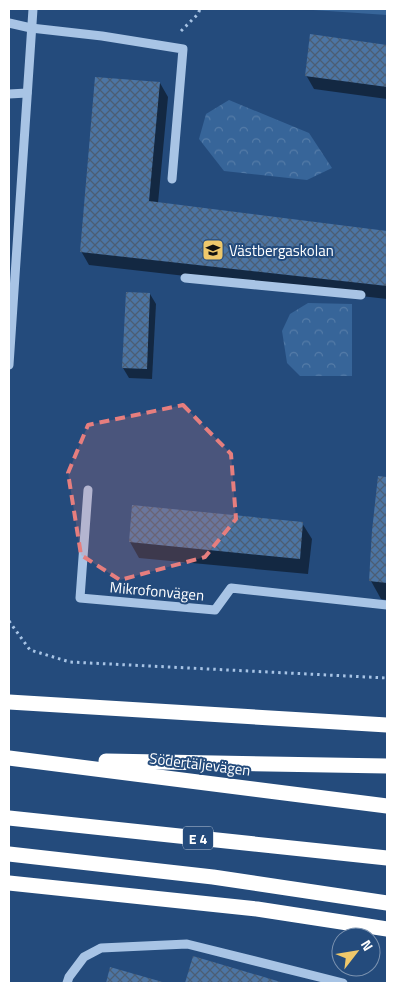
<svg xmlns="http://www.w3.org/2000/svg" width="396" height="992" font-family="'Titillium Web',sans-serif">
<defs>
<pattern id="park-crowns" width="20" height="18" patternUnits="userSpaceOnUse" patternTransform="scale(1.25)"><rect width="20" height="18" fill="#376599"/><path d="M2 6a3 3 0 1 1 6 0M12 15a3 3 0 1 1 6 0" fill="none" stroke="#557ca8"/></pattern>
<pattern id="building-cross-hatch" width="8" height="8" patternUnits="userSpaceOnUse" patternTransform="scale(1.25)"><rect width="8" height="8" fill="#4c75a4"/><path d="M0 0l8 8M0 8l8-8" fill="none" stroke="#4c5e74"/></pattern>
</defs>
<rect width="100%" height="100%" fill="#244b7c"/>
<g fill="url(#park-crowns)">
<path d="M 229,100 L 309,133 L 332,168 L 307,180 L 224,171 L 199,139 L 206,114 Z"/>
<path d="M 308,303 L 352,304 L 352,376 L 300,376 L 287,363 L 282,331 L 290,314 Z"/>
</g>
<path fill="#376599" d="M 298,9 L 387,9 L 387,15 Z"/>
<g fill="#0007">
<path d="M 311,36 L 387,46 L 387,99 L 314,89 L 306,75 Z"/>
<path d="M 160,83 L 168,97 L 158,203 L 387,232 L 387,299 L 89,265 L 81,251 Z"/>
<path d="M 150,294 L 156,304 L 152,379 L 129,378 L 123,368 Z"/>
<path d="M 379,477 L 387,478 L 387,600 L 381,599 L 371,581 Z"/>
<path d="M 302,523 L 312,539 L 308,574 L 139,558 L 130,542 Z"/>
<path d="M 193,958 L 281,983 L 186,983 Z"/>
<path d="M 111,969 L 163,983 L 107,983 Z"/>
</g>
<g fill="url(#building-cross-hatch)">
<path d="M 310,34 L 387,45 L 387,87 L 305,76 Z"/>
<path d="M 95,77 L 160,82 L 149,201 L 387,231 L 387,286 L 80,252 Z"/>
<path d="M 126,292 L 150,293 L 147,369 L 122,368 Z"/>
<path d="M 378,476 L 387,477 L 387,583 L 369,581 L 372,531 Z"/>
<path d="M 132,505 L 303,522 L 300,559 L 129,542 Z"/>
<path d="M 193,956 L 284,983 L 185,983 Z"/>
<path d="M 110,967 L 166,983 L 106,983 Z"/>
</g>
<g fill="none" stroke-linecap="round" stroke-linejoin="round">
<g stroke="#a8c4e5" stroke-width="3" stroke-dasharray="2.5 4" stroke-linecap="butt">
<path d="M 181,31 L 198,14 L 200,9"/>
<path d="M 9,621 L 30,650 L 70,662 L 387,678"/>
</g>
<g stroke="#a8c4e5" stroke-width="9">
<path d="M 9,23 L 31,28 L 102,36 L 183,49 L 172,179"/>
<path d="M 9,94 L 27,93"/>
<path d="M 185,278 L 361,295"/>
<path d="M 9,365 L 33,9"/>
<path d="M 88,490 L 80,598 L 215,610 L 231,588 L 387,605"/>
<path d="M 67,983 L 69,977 L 84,957 L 101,948 L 187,944 L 343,983"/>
</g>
<g stroke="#fff" stroke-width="15">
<path d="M 9,702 L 387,725"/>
<path d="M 9,758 L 387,806"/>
<path d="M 106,761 L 387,766"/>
<path d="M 9,818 L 387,858"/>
<path d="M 9,854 L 213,877 L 387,903"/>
<path d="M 9,883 L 257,909 L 387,929"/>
</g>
</g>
<path fill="#e67e7e" fill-opacity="0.2" stroke="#e67e7e" stroke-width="4" stroke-dasharray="10 6" stroke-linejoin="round" d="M 183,405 L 231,454 L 236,519 L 205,557 L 120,580 L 81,555 L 68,473 L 88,425 Z"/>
<defs>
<g id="school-square" transform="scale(1.125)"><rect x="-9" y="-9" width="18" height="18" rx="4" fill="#efc86b" stroke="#244b7c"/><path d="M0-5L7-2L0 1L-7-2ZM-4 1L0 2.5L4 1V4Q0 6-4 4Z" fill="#111"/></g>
</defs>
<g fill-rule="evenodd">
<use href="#school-square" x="213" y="250"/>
</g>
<g text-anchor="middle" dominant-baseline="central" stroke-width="4" stroke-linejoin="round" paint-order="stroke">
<rect fill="#244b7c" stroke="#bdc9d8" stroke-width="1" x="183" y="826.5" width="30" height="23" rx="4"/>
<g font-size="14" font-weight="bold" fill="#fff">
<text x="198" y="838">E 4</text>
</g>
<g font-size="15" fill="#fff" stroke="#244b7c" text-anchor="start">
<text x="229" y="250">Västbergaskolan</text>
</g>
<g font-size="15" fill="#fff" stroke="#244b7c">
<text transform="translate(157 591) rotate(5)">Mikrofonvägen</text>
<text transform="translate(200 764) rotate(7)">Södertäljevägen</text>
</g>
</g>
<rect width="396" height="992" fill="none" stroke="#ffffff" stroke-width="20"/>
<g transform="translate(356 952) rotate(59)"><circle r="24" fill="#244b7c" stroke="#7c93b0"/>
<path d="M0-4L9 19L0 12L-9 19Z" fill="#efc86b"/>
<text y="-8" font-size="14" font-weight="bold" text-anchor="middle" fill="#ffffff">N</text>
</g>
</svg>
